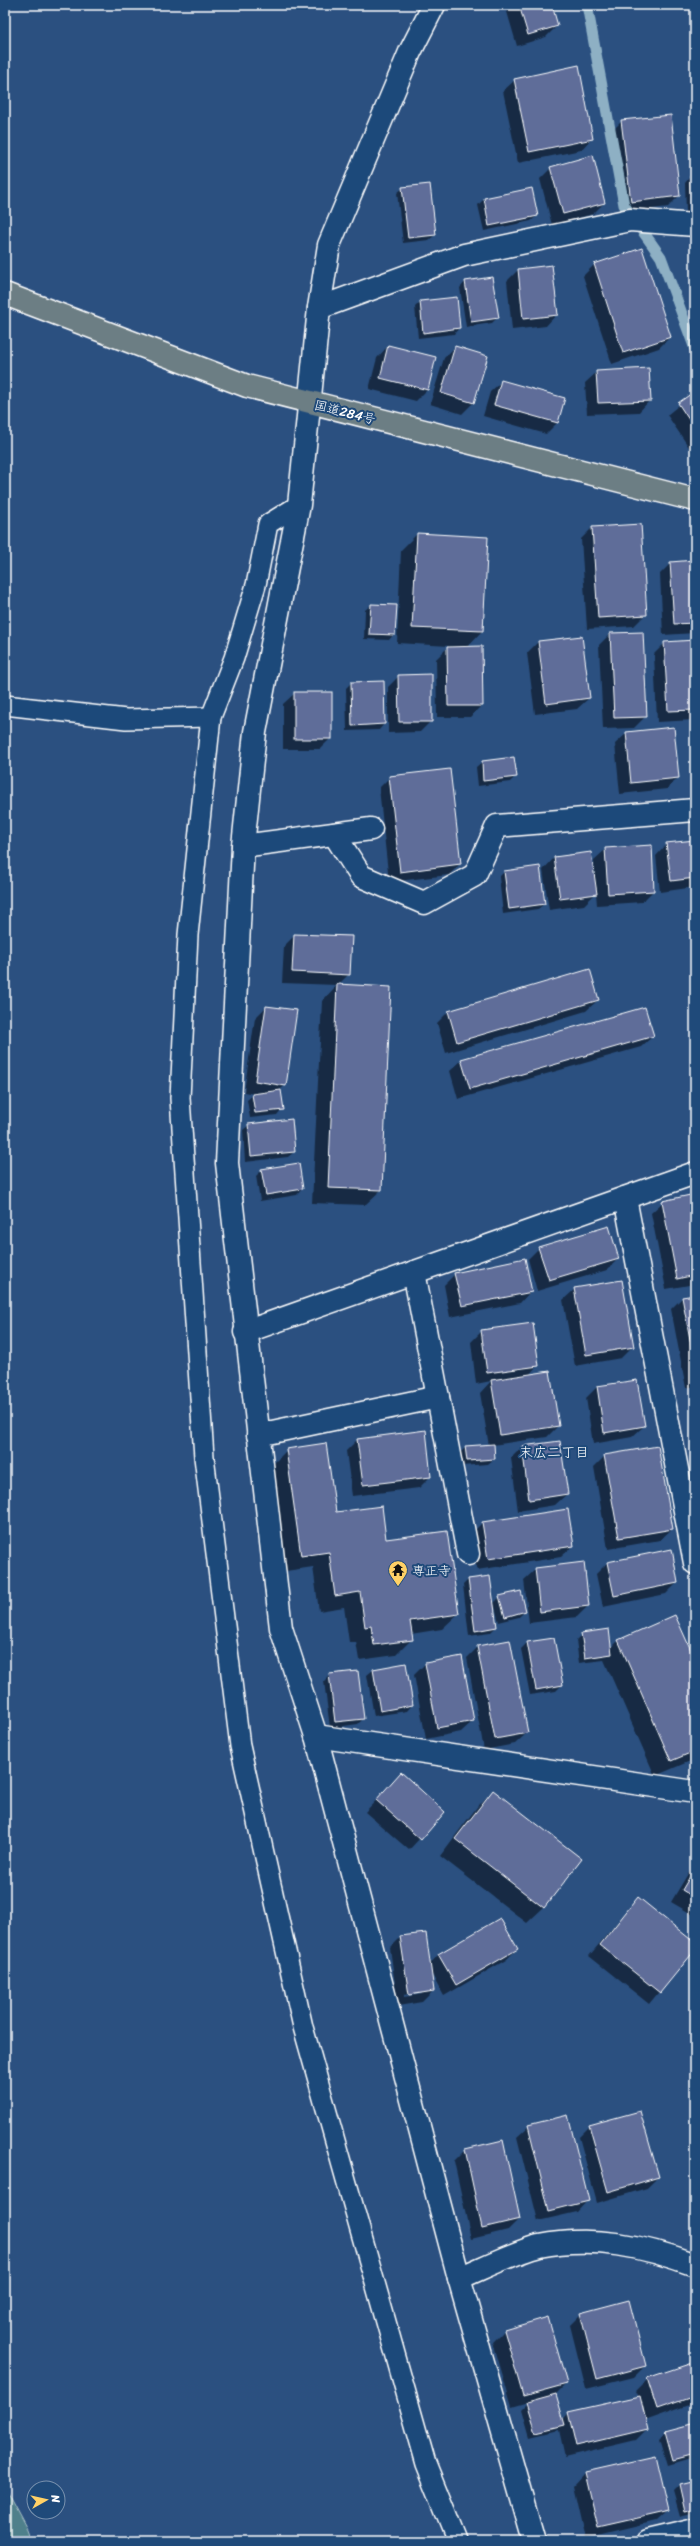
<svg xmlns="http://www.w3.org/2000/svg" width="700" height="2546" font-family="Sriracha,'Klee One',sans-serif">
<rect width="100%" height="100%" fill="#2b5080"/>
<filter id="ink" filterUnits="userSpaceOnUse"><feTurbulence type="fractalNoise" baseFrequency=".025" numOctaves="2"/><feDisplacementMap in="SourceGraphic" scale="8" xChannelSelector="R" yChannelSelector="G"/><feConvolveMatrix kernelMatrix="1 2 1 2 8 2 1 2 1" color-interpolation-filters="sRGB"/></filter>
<g filter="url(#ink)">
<path fill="#50808b" stroke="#a8c0c5" d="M 5,2489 L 27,2530 L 31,2541 L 5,2541 Z"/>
<g fill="#0007" fill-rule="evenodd">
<path d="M 505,5 L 551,5 L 557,26 L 546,37 L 517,46 Z"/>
<path d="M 515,80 L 592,138 L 581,150 L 518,163 L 503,91 Z"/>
<path d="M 622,121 L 679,196 L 668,207 L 620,213 L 610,133 Z"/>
<path d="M 551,168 L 604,203 L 593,214 L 552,225 L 540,179 Z"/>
<path d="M 690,177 L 695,177 L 695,211 L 686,212 L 685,183 Z"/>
<path d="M 403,188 L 435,235 L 429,240 L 403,243 L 397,193 Z"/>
<path d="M 484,199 L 537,216 L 531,221 L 484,231 L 478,205 Z"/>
<path d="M 641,249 L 670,337 L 659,348 L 612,364 L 583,276 L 594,265 Z"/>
<path d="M 551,266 L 557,314 L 546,326 L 512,330 L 507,281 L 518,270 Z"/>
<path d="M 465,282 L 498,317 L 492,323 L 466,327 L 460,288 Z"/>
<path d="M 421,301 L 459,328 L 454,334 L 418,338 L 415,307 Z"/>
<path d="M 388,346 L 428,389 L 416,401 L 369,389 L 377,358 Z"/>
<path d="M 455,347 L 473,403 L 462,414 L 430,404 L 444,358 Z"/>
<path d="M 597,372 L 650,400 L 639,412 L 587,414 L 585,383 Z"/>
<path d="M 502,381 L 564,399 L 557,423 L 546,434 L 483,416 L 490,392 Z"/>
<path d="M 695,392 L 695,456 L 667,415 Z"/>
<path d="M 592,528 L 646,614 L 634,626 L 587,629 L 581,539 Z"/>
<path d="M 417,534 L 487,538 L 482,631 L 466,648 L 482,705 L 470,717 L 437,717 L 436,659 L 449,646 L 397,643 L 401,550 Z"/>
<path d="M 695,561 L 695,633 L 663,635 L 660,574 L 671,563 Z"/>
<path d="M 371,605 L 394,634 L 389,640 L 364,639 L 365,610 Z"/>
<path d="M 610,634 L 646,716 L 634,728 L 603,729 L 599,645 Z"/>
<path d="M 695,641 L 695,720 L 657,722 L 654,654 L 665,643 Z"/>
<path d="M 538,642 L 589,698 L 577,709 L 535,714 L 527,653 Z"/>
<path d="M 399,676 L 431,721 L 420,732 L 388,733 L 388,687 Z"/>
<path d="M 351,683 L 384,724 L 379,730 L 347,731 L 346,688 Z"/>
<path d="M 295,693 L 331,738 L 320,749 L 283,749 L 283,704 Z"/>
<path d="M 627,733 L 678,778 L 667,789 L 620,794 L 615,744 Z"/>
<path d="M 482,762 L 516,776 L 510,782 L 478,786 L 476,767 Z"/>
<path d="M 390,777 L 460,864 L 449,875 L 389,882 L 379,788 Z"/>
<path d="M 695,841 L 695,887 L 660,892 L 656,856 L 667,844 Z"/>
<path d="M 606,849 L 653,891 L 642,902 L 597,905 L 596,893 L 584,905 L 549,910 L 543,870 L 554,858 L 590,853 L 595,880 L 594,860 Z"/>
<path d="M 504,872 L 544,904 L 538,909 L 503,914 L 499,877 Z"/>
<path d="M 295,935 L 349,974 L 338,985 L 381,1190 L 365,1205 L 312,1203 L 322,1001 L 337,985 L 282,983 L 284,946 Z"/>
<path d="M 589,971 L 598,1000 L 586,1011 L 446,1053 L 437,1023 L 448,1012 Z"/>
<path d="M 266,1007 L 285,1085 L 280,1090 L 282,1109 L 277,1115 L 250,1118 L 247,1100 L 254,1094 L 244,1092 L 255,1018 Z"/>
<path d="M 653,1036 L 641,1047 L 458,1099 L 450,1071 L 462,1060 Z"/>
<path d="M 249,1125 L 294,1152 L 288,1157 L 245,1162 L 243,1130 Z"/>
<path d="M 262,1170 L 302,1189 L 297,1195 L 260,1201 L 256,1176 Z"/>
<path d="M 695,1195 L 695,1284 L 666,1289 L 651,1213 L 663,1202 Z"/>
<path d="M 539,1248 L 618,1259 L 607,1270 L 537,1291 L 528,1259 Z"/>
<path d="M 455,1274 L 531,1291 L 520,1303 L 450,1317 L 444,1285 Z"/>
<path d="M 575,1289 L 632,1347 L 621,1358 L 575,1366 L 563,1300 Z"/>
<path d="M 695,1296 L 695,1386 L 686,1388 L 671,1309 L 682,1298 Z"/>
<path d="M 482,1331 L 538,1365 L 528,1376 L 558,1426 L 547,1437 L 493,1445 L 494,1459 L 488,1464 L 461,1466 L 460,1453 L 466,1447 L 489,1446 L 480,1393 L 491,1381 L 476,1384 L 471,1342 Z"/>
<path d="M 636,1381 L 644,1426 L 632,1437 L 593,1444 L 586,1398 L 597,1387 Z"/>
<path d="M 357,1440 L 430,1477 L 419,1488 L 352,1496 L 346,1451 Z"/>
<path d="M 559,1442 L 567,1494 L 555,1505 L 518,1511 L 511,1458 L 522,1447 Z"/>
<path d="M 287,1450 L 335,1514 L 385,1541 L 458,1614 L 442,1629 L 411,1634 L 412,1639 L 396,1655 L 359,1660 L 356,1642 L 349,1642 L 344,1607 L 319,1611 L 313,1567 L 286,1571 L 271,1466 Z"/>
<path d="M 605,1456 L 672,1529 L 660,1540 L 608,1549 L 594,1467 Z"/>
<path d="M 482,1523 L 573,1546 L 561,1557 L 477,1570 L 471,1534 Z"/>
<path d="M 608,1562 L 677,1583 L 666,1594 L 603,1607 L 596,1574 Z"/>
<path d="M 536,1569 L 588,1606 L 577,1617 L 529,1623 L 524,1580 Z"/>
<path d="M 468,1580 L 496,1627 L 490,1633 L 469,1636 L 463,1585 Z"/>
<path d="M 500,1597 L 525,1611 L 519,1617 L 499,1622 L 494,1603 Z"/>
<path d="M 675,1616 L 695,1662 L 695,1759 L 655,1776 L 604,1660 L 579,1663 L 576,1640 L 582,1634 L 610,1649 L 618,1641 Z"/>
<path d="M 553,1639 L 562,1685 L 556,1691 L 530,1695 L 521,1649 L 527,1643 Z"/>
<path d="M 478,1647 L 527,1733 L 515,1744 L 484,1750 L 467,1658 Z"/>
<path d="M 461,1657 L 473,1721 L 461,1732 L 426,1739 L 414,1675 L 425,1664 Z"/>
<path d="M 405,1664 L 412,1705 L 407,1711 L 374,1716 L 367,1675 L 373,1670 Z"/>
<path d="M 330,1675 L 363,1719 L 358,1724 L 330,1728 L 324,1681 Z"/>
<path d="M 401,1774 L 444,1812 L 409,1850 L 365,1812 Z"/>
<path d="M 493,1791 L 581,1859 L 543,1908 L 527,1923 L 440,1856 L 477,1807 Z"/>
<path d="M 695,1862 L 695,1916 L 671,1902 Z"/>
<path d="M 638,1898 L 695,1944 L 695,1948 L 649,2004 L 589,1956 Z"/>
<path d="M 499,1919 L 517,1949 L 506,1960 L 444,1996 L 431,1973 L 433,1991 L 422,2002 L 398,2006 L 390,1948 L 401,1937 L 430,1964 L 438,1955 ZM 422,1992 L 422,1994 L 404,1997 L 404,1995 Z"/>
<path d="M 529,2126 L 588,2200 L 577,2212 L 538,2221 L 517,2137 Z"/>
<path d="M 590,2126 L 658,2177 L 647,2188 L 597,2203 L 579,2137 Z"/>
<path d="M 502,2142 L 519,2219 L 508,2230 L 471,2239 L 454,2161 L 465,2150 Z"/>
<path d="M 581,2314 L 645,2366 L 634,2377 L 586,2389 L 570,2325 Z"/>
<path d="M 505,2330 L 566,2384 L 555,2395 L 562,2420 L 569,2413 L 639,2397 L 636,2391 L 648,2379 L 695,2364 L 695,2402 L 645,2420 L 647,2429 L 636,2440 L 565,2457 L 559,2430 L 530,2437 L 522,2409 L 529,2402 L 512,2407 L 493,2342 Z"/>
<path d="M 695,2424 L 695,2457 L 668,2465 L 660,2438 L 666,2432 Z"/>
<path d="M 585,2473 L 668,2510 L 656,2521 L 586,2538 L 574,2485 Z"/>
<path d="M 695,2481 L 695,2512 L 680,2516 L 673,2491 L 679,2485 Z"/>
</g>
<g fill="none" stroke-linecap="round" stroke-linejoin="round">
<path stroke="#8eb0c4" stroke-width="11" d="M 587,5 L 624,205 L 661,257 L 695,349"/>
</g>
<g fill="#5f6d99" stroke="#fff">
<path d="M 519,5 L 552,5 L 558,26 L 528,35 Z"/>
<path d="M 579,65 L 593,139 L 529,152 L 514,79 Z"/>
<path d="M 671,115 L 680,196 L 631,202 L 621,120 Z"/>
<path d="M 593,155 L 605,203 L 563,214 L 550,167 Z"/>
<path d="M 690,176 L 695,176 L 695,206 L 691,206 Z"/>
<path d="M 430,184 L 436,235 L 408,238 L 402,187 Z"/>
<path d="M 532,188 L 538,216 L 489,226 L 484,198 Z"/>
<path d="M 642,248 L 671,337 L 623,353 L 594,264 Z"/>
<path d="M 552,265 L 558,315 L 523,319 L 518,269 Z"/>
<path d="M 492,277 L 499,318 L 471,322 L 465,281 Z"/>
<path d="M 457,297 L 460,328 L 423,333 L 420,301 Z"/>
<path d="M 388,345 L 436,357 L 428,390 L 380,378 Z"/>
<path d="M 455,346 L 488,356 L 474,403 L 441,393 Z"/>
<path d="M 649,368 L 651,401 L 598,403 L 596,371 Z"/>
<path d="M 501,380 L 565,398 L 558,423 L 494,405 Z"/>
<path d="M 695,391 L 695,429 L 678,403 Z"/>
<path d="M 641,524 L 647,615 L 598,618 L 592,527 Z"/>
<path d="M 417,533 L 488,537 L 483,631 L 412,628 Z"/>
<path d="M 695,560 L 695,623 L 674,624 L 670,562 Z"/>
<path d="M 371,604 L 397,605 L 395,635 L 369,634 Z"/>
<path d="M 643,632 L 647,717 L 614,718 L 610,633 Z"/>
<path d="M 582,636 L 590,698 L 546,704 L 538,641 Z"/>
<path d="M 695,640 L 695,710 L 668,711 L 664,642 Z"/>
<path d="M 482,646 L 483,706 L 448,706 L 447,647 Z"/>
<path d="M 432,674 L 432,722 L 399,722 L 398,675 Z"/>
<path d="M 384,681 L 385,724 L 352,726 L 351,682 Z"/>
<rect x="294" y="692" width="38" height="47"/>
<path d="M 674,727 L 679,778 L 631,783 L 626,732 Z"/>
<path d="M 514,757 L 517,777 L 483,781 L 482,761 Z"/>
<path d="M 450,769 L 461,864 L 400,872 L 389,776 Z"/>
<path d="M 695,840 L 695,878 L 671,881 L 666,843 Z"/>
<path d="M 652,845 L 654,891 L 608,894 L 605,848 Z"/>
<path d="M 591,852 L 597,894 L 560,899 L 554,857 Z"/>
<path d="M 540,866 L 545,904 L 509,909 L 504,871 Z"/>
<path d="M 294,934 L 352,936 L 350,975 L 292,972 Z"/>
<path d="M 590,969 L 599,1000 L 457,1042 L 448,1011 Z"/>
<path d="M 337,984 L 391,987 L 382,1190 L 328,1188 Z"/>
<path d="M 266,1006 L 297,1010 L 286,1086 L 255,1081 Z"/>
<path d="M 645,1007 L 654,1036 L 470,1089 L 461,1059 Z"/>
<path d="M 281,1090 L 284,1110 L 255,1113 L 252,1094 Z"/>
<path d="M 292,1119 L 295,1152 L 251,1156 L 248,1124 Z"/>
<path d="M 299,1163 L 303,1189 L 266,1195 L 261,1169 Z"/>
<path d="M 695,1194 L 695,1275 L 677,1279 L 662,1201 Z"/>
<path d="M 609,1226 L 619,1259 L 549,1280 L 538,1247 Z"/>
<path d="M 525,1258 L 532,1292 L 462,1306 L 454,1273 Z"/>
<path d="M 622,1280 L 634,1347 L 586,1355 L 574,1288 Z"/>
<path d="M 695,1295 L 695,1366 L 682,1297 Z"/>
<path d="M 533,1323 L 539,1366 L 487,1373 L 481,1330 Z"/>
<path d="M 550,1371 L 559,1426 L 500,1435 L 491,1380 Z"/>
<path d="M 637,1380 L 645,1426 L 604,1433 L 597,1386 Z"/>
<path d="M 426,1430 L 431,1477 L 363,1485 L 357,1439 Z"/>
<path d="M 560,1441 L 568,1494 L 529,1500 L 522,1446 Z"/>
<path d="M 326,1443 L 336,1512 L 382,1506 L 386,1539 L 447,1531 L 459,1614 L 410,1621 L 413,1640 L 374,1645 L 371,1626 L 365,1627 L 360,1592 L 335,1596 L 329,1552 L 301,1556 L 286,1449 Z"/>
<path d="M 494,1444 L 495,1459 L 467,1461 L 465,1446 Z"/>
<path d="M 658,1446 L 673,1529 L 619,1538 L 604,1455 Z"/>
<path d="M 568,1509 L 574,1546 L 488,1559 L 482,1522 Z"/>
<path d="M 672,1549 L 678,1583 L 614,1596 L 607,1562 Z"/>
<path d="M 584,1562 L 589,1606 L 540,1612 L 535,1568 Z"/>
<path d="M 490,1576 L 497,1627 L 475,1631 L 468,1579 Z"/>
<path d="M 521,1591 L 526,1611 L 505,1617 L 499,1596 Z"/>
<path d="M 675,1615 L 695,1659 L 695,1751 L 671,1761 L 618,1640 Z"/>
<path d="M 609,1629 L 612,1654 L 585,1658 L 581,1633 Z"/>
<path d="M 554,1638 L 563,1685 L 536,1690 L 527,1642 Z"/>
<path d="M 510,1640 L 528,1733 L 495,1739 L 477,1646 Z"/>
<path d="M 462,1656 L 474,1721 L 437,1728 L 425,1663 Z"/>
<path d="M 406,1663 L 413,1705 L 380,1711 L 373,1669 Z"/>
<path d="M 358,1671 L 364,1719 L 335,1722 L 329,1674 Z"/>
<path d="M 401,1772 L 445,1812 L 421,1840 L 376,1800 Z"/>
<path d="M 493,1790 L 582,1859 L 544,1908 L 455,1839 Z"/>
<path d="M 695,1868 L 695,1898 L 682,1890 Z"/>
<path d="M 638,1897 L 695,1943 L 695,1950 L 660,1993 L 600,1945 Z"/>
<path d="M 500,1918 L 518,1949 L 456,1985 L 438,1954 Z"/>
<path d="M 426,1933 L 434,1991 L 409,1995 L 400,1936 Z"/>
<path d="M 640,2111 L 659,2177 L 608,2192 L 589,2125 Z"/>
<path d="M 568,2115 L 589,2201 L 549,2211 L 528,2125 Z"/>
<path d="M 503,2140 L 520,2219 L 482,2228 L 465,2149 Z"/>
<path d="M 629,2300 L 646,2366 L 597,2379 L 580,2313 Z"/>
<path d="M 548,2317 L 567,2384 L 523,2396 L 504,2330 Z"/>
<path d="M 695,2362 L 695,2396 L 657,2409 L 647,2378 Z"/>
<path d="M 556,2394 L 565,2425 L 536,2432 L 527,2402 Z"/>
<path d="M 640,2396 L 648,2429 L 576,2446 L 568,2412 Z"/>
<path d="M 695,2423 L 695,2454 L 673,2460 L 665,2431 Z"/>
<path d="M 656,2456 L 669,2511 L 598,2527 L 585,2472 Z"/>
<path d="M 695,2480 L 695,2509 L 685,2511 L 679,2484 Z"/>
</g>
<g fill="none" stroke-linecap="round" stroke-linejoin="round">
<g stroke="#fff" stroke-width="22">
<g id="lane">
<path d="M 299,505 L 268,524 L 256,585 L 234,658 L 211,717 L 188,935 L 180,1098 L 204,1457 L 240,1746 L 303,2027 L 426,2464 L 457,2541"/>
<path d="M 5,705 L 126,719 L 211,717"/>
</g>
</g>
<g stroke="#fff" stroke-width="25">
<g id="street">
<path d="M 434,5 L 410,52 L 329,245 L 319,308 L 299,505 L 255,732 L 243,846 L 227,1163 L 281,1628 L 316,1736 L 459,2278 L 534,2541"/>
<path d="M 319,308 L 464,255 L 630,220 L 695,225"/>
<path d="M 334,834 L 361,876 L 424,903 L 475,875 L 497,826 L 695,810"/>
<path d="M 243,846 L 371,829"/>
<path d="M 625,1198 L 695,1563"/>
<path d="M 414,1272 L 468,1554"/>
<path d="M 245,1332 L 695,1173"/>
<path d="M 258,1435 L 438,1397"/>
<path d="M 316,1736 L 695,1792"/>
<path d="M 459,2278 C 483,2268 515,2252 539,2246 C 594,2235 644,2246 695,2265"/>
<path d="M 648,2541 L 695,2530"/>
</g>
</g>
<g stroke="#fff" stroke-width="25">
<path id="highway" d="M 5,294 L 247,386 L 695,500"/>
</g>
<use href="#lane" stroke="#1f4a7a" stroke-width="19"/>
<use href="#street" stroke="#1f4a7a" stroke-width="22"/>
<use href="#highway" stroke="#6c7e84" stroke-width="22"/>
</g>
</g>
<defs>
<g id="temple-pin" transform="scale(1)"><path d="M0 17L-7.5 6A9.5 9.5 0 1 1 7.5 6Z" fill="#ffd166" stroke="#1f4a7a"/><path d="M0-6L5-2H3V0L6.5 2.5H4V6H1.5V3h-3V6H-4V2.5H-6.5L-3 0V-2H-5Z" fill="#111"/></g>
</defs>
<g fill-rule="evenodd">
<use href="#temple-pin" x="398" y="1570"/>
</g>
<g text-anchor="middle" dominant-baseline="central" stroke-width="4" stroke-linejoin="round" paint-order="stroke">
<g font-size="13" fill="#fff" stroke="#1f4a7a">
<text transform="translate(345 412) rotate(14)">国道284号</text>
</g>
<g font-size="13" fill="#fff" stroke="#1f4a7a" text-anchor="start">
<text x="412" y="1570">専正寺</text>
</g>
<g font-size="14" fill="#fff" stroke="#1f4a7a">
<text x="554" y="1452">末広二丁目</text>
</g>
</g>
<rect width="700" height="2546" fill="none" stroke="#1f4a7a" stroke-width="20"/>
<rect x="10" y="10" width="680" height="2526" fill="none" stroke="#fff" stroke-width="1.5" filter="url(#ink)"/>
<g transform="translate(46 2500) rotate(82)"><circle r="19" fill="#1f4a7a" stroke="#7992af"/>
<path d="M0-3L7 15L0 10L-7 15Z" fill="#ffd166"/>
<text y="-6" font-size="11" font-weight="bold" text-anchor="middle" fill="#ffffff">N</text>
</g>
</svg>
